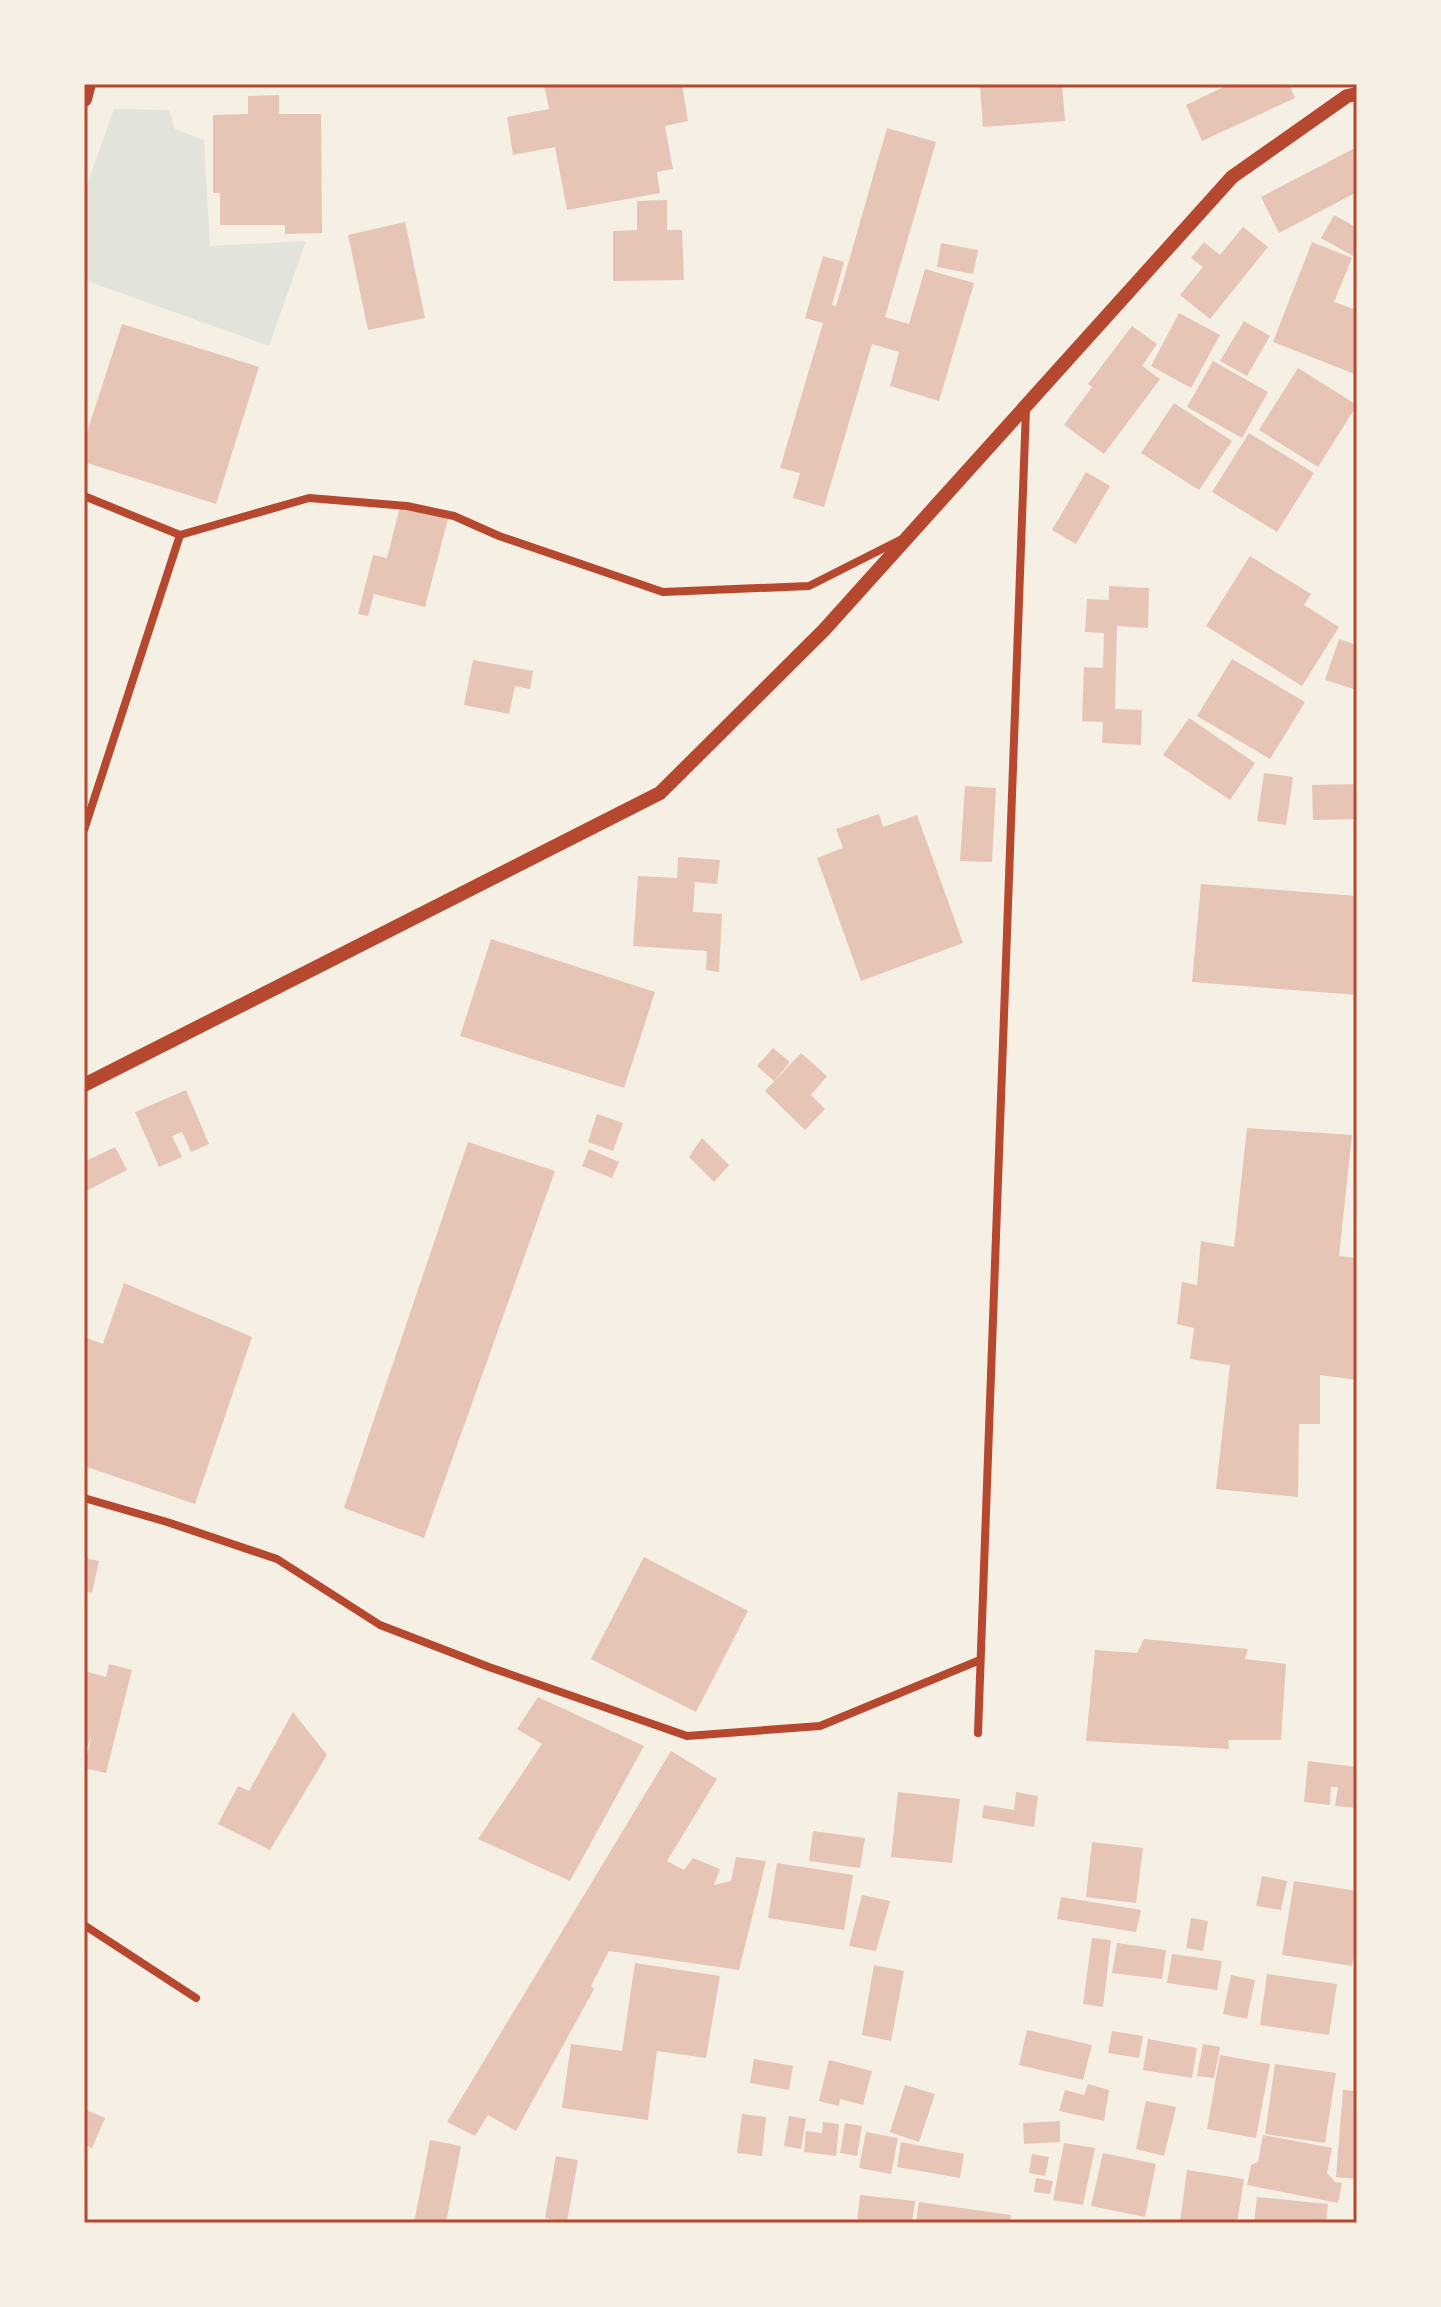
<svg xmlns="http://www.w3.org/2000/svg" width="1441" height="2307" font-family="Inter,sans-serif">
<rect width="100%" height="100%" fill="#f6efe4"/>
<path fill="#e2e4dc" d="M 114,109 L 169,110 L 175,129 L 204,140 L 210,246 L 306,241 L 269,346 L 84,280 L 84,193 Z"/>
<g fill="#e6c5b7">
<path d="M 544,84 L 682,84 L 688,121 L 665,126 L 673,169 L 657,172 L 660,193 L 567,210 L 555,147 L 513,155 L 507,117 L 549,109 Z"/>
<path d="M 980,84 L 1062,84 L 1065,121 L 983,127 Z"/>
<path d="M 1230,84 L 1289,84 L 1295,98 L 1202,141 L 1186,105 Z"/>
<path d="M 279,95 L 279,114 L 321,114 L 322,233 L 285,234 L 285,225 L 220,225 L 220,193 L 213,193 L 213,115 L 248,114 L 248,96 Z"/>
<path d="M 887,128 L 936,142 L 885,317 L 909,324 L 925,269 L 974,283 L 939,401 L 890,386 L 899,352 L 872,344 L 824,507 L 793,498 L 800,473 L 780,468 L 823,323 L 805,318 L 823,256 L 844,262 L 832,305 L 836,306 Z"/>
<path d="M 1357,147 L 1357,192 L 1279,233 L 1261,197 Z"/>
<path d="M 667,200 L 667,230 L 682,230 L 684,280 L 613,281 L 613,231 L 637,230 L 637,201 Z"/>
<path d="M 1334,215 L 1357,228 L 1357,258 L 1321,238 Z"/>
<path d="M 405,222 L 425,318 L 368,330 L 348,235 Z"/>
<path d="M 1243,227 L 1268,247 L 1210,319 L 1180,295 L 1203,267 L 1191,258 L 1204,242 L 1220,255 Z"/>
<path d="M 1312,242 L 1352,258 L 1334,302 L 1357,310 L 1357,375 L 1273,342 Z"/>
<path d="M 941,243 L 978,250 L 973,274 L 937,267 Z"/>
<path d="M 1179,313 L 1220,335 L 1191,388 L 1151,366 Z"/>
<path d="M 1244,321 L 1270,336 L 1247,376 L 1220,361 Z"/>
<path d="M 122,324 L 259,367 L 216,504 L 84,462 L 84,442 Z"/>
<path d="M 1132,326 L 1157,344 L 1142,366 L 1160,379 L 1104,454 L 1064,425 L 1092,387 L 1088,384 Z"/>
<path d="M 1213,361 L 1268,392 L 1242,438 L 1187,407 Z"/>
<path d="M 1298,368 L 1357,405 L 1318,467 L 1259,430 Z"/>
<path d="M 1174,403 L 1232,441 L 1199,490 L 1141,453 Z"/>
<path d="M 1249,433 L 1314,473 L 1277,532 L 1212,492 Z"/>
<path d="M 1086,472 L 1110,486 L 1076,544 L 1052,530 Z"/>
<path d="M 400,507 L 448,519 L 425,607 L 374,594 L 368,616 L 358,614 L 373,555 L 387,558 Z"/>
<path d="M 1250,556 L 1311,594 L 1304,605 L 1339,627 L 1302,686 L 1206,626 Z"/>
<path d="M 1109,586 L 1149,588 L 1148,628 L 1117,626 L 1115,709 L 1142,710 L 1141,745 L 1102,743 L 1103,722 L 1082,721 L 1084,667 L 1103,668 L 1104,633 L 1085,632 L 1087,599 L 1109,600 Z"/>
<path d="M 1339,639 L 1357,645 L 1357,690 L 1325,680 Z"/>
<path d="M 1232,659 L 1305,702 L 1270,759 L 1197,716 Z"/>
<path d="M 473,660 L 533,671 L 530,689 L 515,686 L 509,714 L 464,705 Z"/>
<path d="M 1189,718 L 1255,763 L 1230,800 L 1163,755 Z"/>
<path d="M 1264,773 L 1293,777 L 1286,825 L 1257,821 Z"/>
<path d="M 1357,784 L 1357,819 L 1313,820 L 1312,785 Z"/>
<path d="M 965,786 L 996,788 L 992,862 L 960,861 Z"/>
<path d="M 879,814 L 883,827 L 917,815 L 963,943 L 861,981 L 817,858 L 843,848 L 836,829 Z"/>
<path d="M 678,857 L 720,860 L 717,884 L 695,882 L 693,912 L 722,914 L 719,972 L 706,970 L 707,951 L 633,946 L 638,876 L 677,878 Z"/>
<path d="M 1201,884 L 1357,896 L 1357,995 L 1192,982 Z"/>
<path d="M 491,939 L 655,992 L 624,1088 L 460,1036 Z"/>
<path d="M 773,1048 L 790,1062 L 774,1081 L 757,1066 Z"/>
<path d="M 801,1053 L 827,1076 L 811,1095 L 825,1109 L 805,1130 L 765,1091 Z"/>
<path d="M 186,1090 L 209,1144 L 191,1152 L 182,1132 L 172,1136 L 182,1157 L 159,1167 L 135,1112 Z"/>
<path d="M 597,1114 L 623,1123 L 613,1151 L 588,1142 Z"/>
<path d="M 1247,1128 L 1352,1135 L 1339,1256 L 1357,1258 L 1357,1380 L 1320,1375 L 1320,1424 L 1299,1424 L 1298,1497 L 1216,1489 L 1230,1365 L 1190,1359 L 1194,1328 L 1177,1324 L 1182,1282 L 1197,1285 L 1201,1241 L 1234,1247 Z"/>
<path d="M 702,1138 L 729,1165 L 714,1182 L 689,1157 Z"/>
<path d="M 468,1142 L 555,1171 L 424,1538 L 344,1508 Z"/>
<path d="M 115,1147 L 127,1170 L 84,1192 L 84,1162 Z"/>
<path d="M 589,1149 L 619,1162 L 612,1178 L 582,1166 Z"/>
<path d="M 124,1283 L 252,1337 L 195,1504 L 84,1466 L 84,1337 L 103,1344 Z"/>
<path d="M 644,1557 L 748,1611 L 696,1712 L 591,1659 Z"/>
<path d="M 84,1558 L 99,1561 L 92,1593 L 84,1591 Z"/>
<path d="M 1144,1639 L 1248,1649 L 1245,1659 L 1286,1664 L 1281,1740 L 1228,1740 L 1229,1749 L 1086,1741 L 1095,1650 L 1137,1653 Z"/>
<path d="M 109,1664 L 132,1670 L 106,1773 L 84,1768 L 92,1734 L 84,1755 L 84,1671 L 106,1677 Z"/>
<path d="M 538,1697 L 644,1746 L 570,1881 L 478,1839 L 542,1744 L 517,1729 Z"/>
<path d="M 293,1712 L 327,1755 L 270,1850 L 218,1824 L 238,1786 L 249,1791 Z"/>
<path d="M 671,1751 L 717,1779 L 667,1861 L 684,1870 L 693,1858 L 720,1869 L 714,1885 L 731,1881 L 736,1857 L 766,1861 L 739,1970 L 609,1951 L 591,1986 L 594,1989 L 516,2131 L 488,2115 L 475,2136 L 447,2122 Z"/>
<path d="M 1308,1761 L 1357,1767 L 1357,1808 L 1335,1806 L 1338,1787 L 1331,1787 L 1330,1805 L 1304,1802 Z"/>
<path d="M 898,1792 L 960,1799 L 952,1863 L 891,1857 Z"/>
<path d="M 1016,1792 L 1038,1796 L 1034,1827 L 982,1818 L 984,1805 L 1014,1810 Z"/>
<path d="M 813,1831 L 865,1838 L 860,1868 L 809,1861 Z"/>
<path d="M 1092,1842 L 1143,1848 L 1136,1903 L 1086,1897 Z"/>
<path d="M 777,1863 L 853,1875 L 844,1930 L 768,1918 Z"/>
<path d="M 1262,1876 L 1287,1881 L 1281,1910 L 1256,1906 Z"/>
<path d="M 1294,1881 L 1357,1891 L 1357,1936 L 1352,1966 L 1282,1955 Z"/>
<path d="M 862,1895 L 890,1901 L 876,1951 L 849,1946 Z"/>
<path d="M 1061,1897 L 1141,1910 L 1136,1932 L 1057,1919 Z"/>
<path d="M 1191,1918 L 1208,1921 L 1203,1951 L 1186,1948 Z"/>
<path d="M 1092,1938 L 1111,1940 L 1103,2007 L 1083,2004 Z"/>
<path d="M 1117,1943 L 1166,1950 L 1162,1979 L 1112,1973 Z"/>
<path d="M 1172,1954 L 1222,1961 L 1217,1990 L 1167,1983 Z"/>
<path d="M 635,1963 L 720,1976 L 706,2058 L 657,2051 L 648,2120 L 562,2108 L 571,2044 L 622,2051 Z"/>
<path d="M 874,1965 L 904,1971 L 891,2041 L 862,2035 Z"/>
<path d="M 1267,1974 L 1337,1984 L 1329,2035 L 1260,2025 Z"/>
<path d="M 1231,1975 L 1255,1980 L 1247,2019 L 1223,2014 Z"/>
<path d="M 1027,2030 L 1092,2045 L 1083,2080 L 1019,2065 Z"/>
<path d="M 1112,2031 L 1143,2036 L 1139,2058 L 1108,2053 Z"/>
<path d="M 1148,2039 L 1197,2048 L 1192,2078 L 1143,2070 Z"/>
<path d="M 1203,2044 L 1220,2047 L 1214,2078 L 1197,2076 Z"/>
<path d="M 1220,2055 L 1270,2064 L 1256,2138 L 1207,2129 Z"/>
<path d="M 754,2059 L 793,2066 L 789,2090 L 750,2083 Z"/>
<path d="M 829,2060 L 872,2071 L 863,2105 L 840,2099 L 839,2106 L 819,2101 Z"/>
<path d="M 1275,2064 L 1336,2073 L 1325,2143 L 1265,2134 Z"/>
<path d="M 1088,2084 L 1109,2090 L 1104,2121 L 1059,2111 L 1065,2090 L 1084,2095 Z"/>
<path d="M 905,2085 L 935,2094 L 919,2142 L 890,2132 Z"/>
<path d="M 1343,2090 L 1357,2091 L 1357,2179 L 1336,2177 Z"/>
<path d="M 1146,2101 L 1176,2107 L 1164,2156 L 1136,2149 Z"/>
<path d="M 84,2109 L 105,2118 L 92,2148 L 84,2145 Z"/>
<path d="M 742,2114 L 766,2117 L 762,2156 L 737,2153 Z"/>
<path d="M 789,2116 L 806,2119 L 801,2149 L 784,2146 Z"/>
<path d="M 1060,2121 L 1060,2142 L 1024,2144 L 1023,2123 Z"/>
<path d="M 823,2122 L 839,2124 L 836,2156 L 804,2152 L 806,2131 L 822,2133 Z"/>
<path d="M 845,2123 L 862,2126 L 857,2156 L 840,2153 Z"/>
<path d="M 866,2132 L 898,2138 L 891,2174 L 859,2168 Z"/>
<path d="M 1263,2135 L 1332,2148 L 1327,2173 L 1335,2182 L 1342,2183 L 1338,2203 L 1247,2185 L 1251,2165 L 1258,2162 Z"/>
<path d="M 430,2140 L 461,2146 L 446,2223 L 414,2223 Z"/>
<path d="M 901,2142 L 964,2154 L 960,2178 L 897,2167 Z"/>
<path d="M 1064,2143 L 1095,2148 L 1083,2205 L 1053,2200 Z"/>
<path d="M 1103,2153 L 1156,2164 L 1145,2217 L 1091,2206 Z"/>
<path d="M 1032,2154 L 1049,2157 L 1045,2176 L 1029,2173 Z"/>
<path d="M 556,2156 L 578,2160 L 567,2222 L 545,2218 Z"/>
<path d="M 1187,2170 L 1244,2179 L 1237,2223 L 1180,2222 Z"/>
<path d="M 1036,2178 L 1053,2181 L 1050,2194 L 1034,2192 Z"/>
<path d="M 860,2195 L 915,2201 L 912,2223 L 857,2223 Z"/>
<path d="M 1257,2197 L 1328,2204 L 1326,2223 L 1254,2223 Z"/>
<path d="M 919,2202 L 1011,2215 L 1010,2223 L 916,2223 Z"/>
</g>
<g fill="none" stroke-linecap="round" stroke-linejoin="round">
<g stroke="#b5482f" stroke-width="8">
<path d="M 84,496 L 180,535 L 84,830"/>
<path d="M 180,535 L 309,498 L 407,506 L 454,516 L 499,536 L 663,592 L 809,586 L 900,540"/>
<path d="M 84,1498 L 167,1522 L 277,1559 L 380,1625 L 489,1667 L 687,1736 L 820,1726 L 980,1660"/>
<path d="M 978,1733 L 1026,408"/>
<path d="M 84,1925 L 196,1998"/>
</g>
<path stroke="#b5482f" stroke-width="14" d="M 84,1085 L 660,793 L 824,630 L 1232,177 L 1347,96 L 1357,94"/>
<path stroke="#b5482f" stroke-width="16" d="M 84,99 L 88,84"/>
</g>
<rect width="1441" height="2307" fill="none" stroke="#f6efe4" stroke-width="172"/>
<rect x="86" y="86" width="1269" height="2135" fill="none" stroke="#b5482f" stroke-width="3"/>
</svg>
